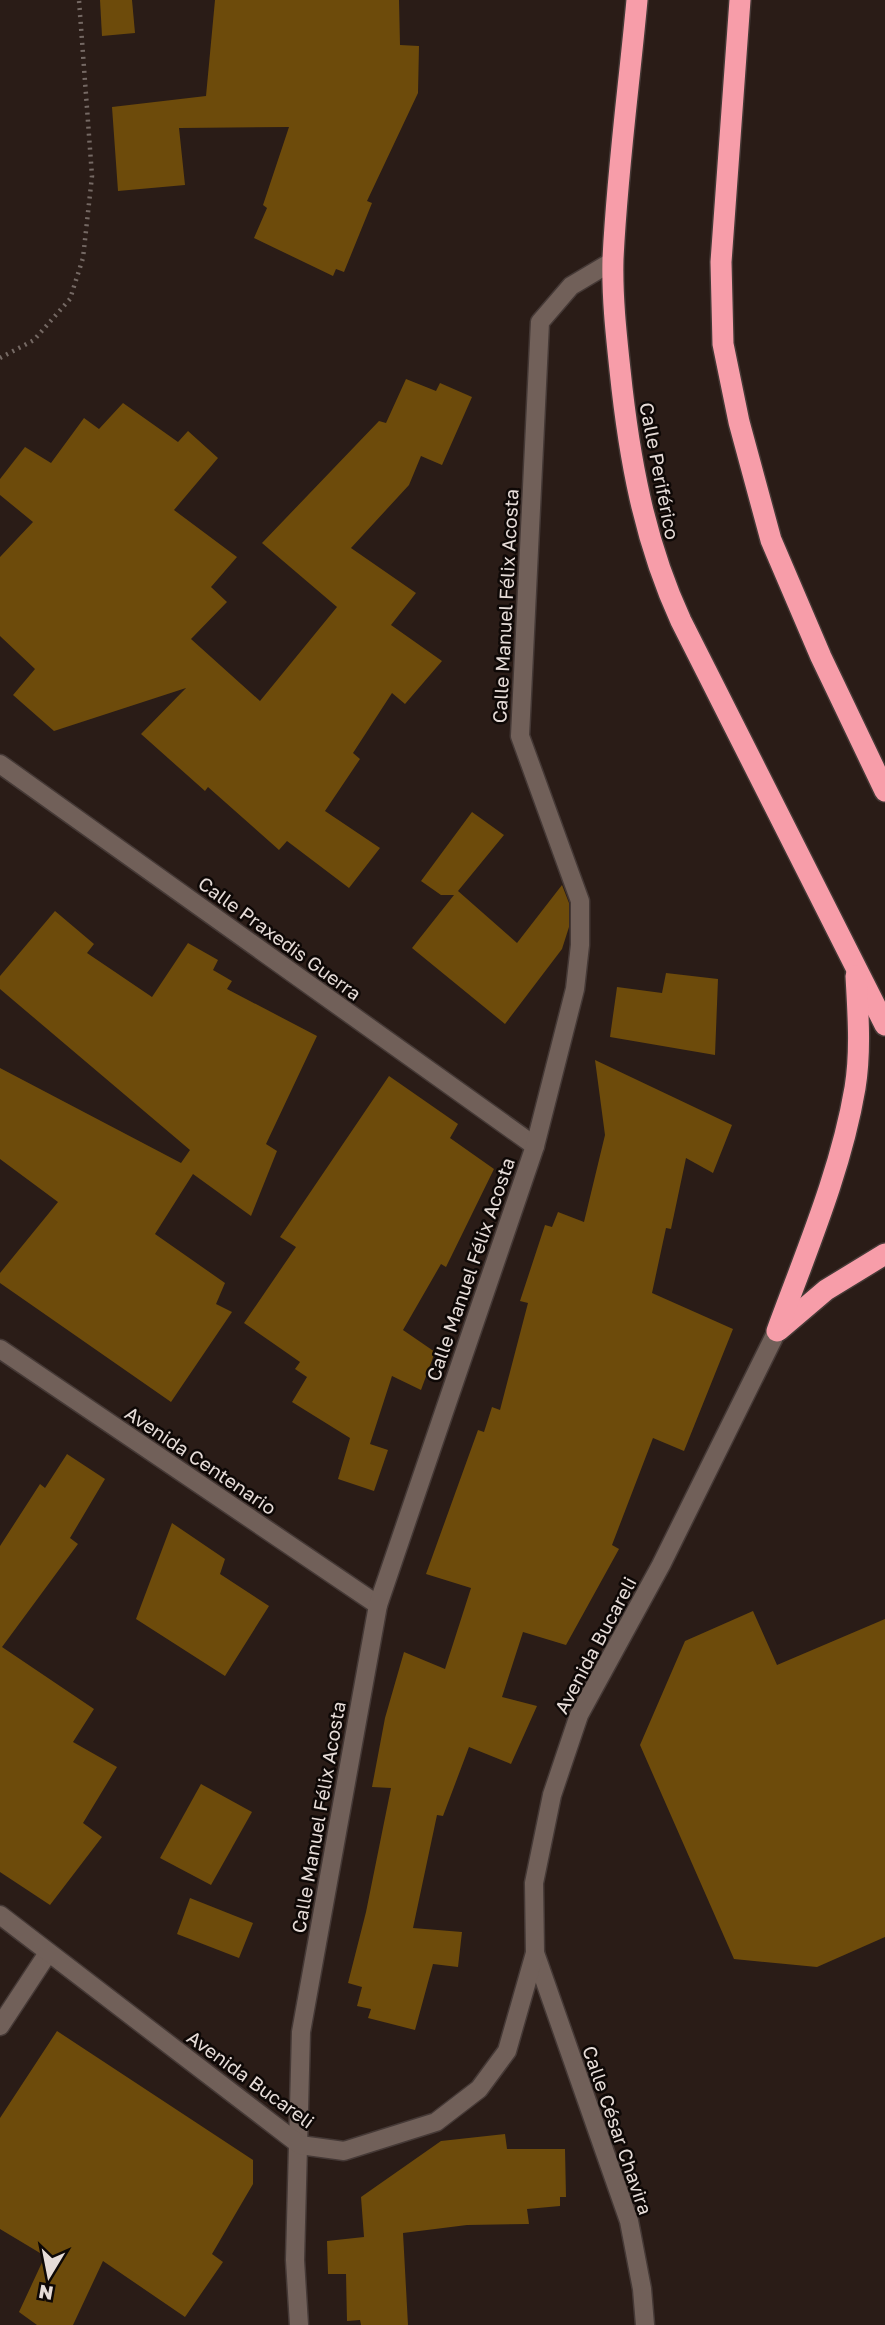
<svg xmlns="http://www.w3.org/2000/svg" width="885" height="2325" font-family="'Golos Text',sans-serif">
<rect width="100%" height="100%" fill="#2a1c17"/>
<g fill="#6d4b0b">
<path d="M 100,0 L 132,0 L 135,33 L 102,36 Z"/>
<path d="M 215,0 L 399,0 L 400,45 L 419,46 L 418,93 L 367,201 L 372,203 L 344,272 L 336,269 L 333,276 L 254,238 L 267,208 L 263,205 L 289,127 L 179,128 L 185,185 L 118,191 L 112,107 L 206,96 Z"/>
<path d="M 406,379 L 436,391 L 440,383 L 472,397 L 442,465 L 421,456 L 409,485 L 351,548 L 416,593 L 391,625 L 442,661 L 405,704 L 392,693 L 353,753 L 360,759 L 325,811 L 380,848 L 349,888 L 287,841 L 279,850 L 208,787 L 205,791 L 141,734 L 186,688 L 54,731 L 13,695 L 35,669 L 0,636 L 0,557 L 33,522 L 0,495 L 0,479 L 25,447 L 51,463 L 84,418 L 99,429 L 123,403 L 178,442 L 188,431 L 218,458 L 174,510 L 237,557 L 211,587 L 227,602 L 191,639 L 260,701 L 337,607 L 262,543 L 379,421 L 386,423 Z"/>
<path d="M 472,812 L 504,835 L 458,891 L 517,943 L 562,885 L 569,903 L 569,927 L 562,949 L 505,1024 L 412,948 L 454,895 L 441,895 L 421,881 Z"/>
<path d="M 55,911 L 94,944 L 87,953 L 152,997 L 188,943 L 218,960 L 213,970 L 232,981 L 227,989 L 317,1036 L 266,1144 L 277,1151 L 251,1216 L 193,1174 L 155,1234 L 225,1283 L 216,1304 L 232,1312 L 171,1402 L 0,1283 L 0,1273 L 58,1202 L 0,1159 L 0,1068 L 181,1163 L 190,1150 L 0,989 L 0,976 Z"/>
<path d="M 666,973 L 718,979 L 715,1055 L 610,1037 L 617,987 L 662,993 Z"/>
<path d="M 595,1060 L 732,1125 L 713,1173 L 686,1158 L 671,1229 L 666,1228 L 652,1293 L 733,1329 L 684,1451 L 653,1438 L 612,1545 L 619,1549 L 566,1645 L 523,1632 L 502,1697 L 537,1706 L 511,1764 L 469,1747 L 443,1816 L 437,1815 L 413,1928 L 462,1932 L 458,1967 L 433,1964 L 415,2030 L 368,2018 L 371,2009 L 357,2006 L 362,1987 L 348,1983 L 366,1912 L 391,1788 L 372,1787 L 385,1718 L 404,1652 L 445,1669 L 471,1588 L 426,1574 L 478,1430 L 484,1432 L 492,1407 L 500,1410 L 528,1303 L 520,1301 L 545,1225 L 552,1227 L 558,1212 L 584,1222 L 605,1135 Z"/>
<path d="M 389,1076 L 458,1124 L 450,1138 L 494,1169 L 446,1267 L 441,1264 L 403,1330 L 435,1352 L 421,1390 L 392,1376 L 370,1444 L 388,1450 L 374,1491 L 338,1479 L 350,1438 L 292,1402 L 307,1377 L 295,1369 L 300,1362 L 244,1323 L 296,1247 L 280,1237 Z"/>
<path d="M 67,1454 L 105,1479 L 70,1538 L 78,1544 L 2,1647 L 94,1709 L 73,1742 L 117,1767 L 83,1823 L 102,1837 L 50,1905 L 0,1872 L 0,1546 L 40,1484 L 45,1488 Z"/>
<path d="M 172,1523 L 225,1559 L 220,1574 L 269,1606 L 225,1676 L 136,1619 Z"/>
<path d="M 753,1611 L 777,1665 L 885,1619 L 885,1937 L 817,1967 L 734,1959 L 640,1745 L 685,1641 Z"/>
<path d="M 201,1784 L 252,1812 L 211,1885 L 160,1858 Z"/>
<path d="M 190,1898 L 253,1923 L 239,1958 L 177,1934 Z"/>
<path d="M 57,2031 L 253,2160 L 253,2184 L 212,2254 L 223,2262 L 185,2317 L 103,2261 L 73,2325 L 37,2325 L 19,2312 L 45,2256 L 0,2229 L 0,2118 Z"/>
<path d="M 505,2134 L 507,2149 L 565,2149 L 566,2197 L 560,2197 L 560,2206 L 527,2209 L 529,2224 L 467,2225 L 403,2233 L 408,2325 L 361,2325 L 360,2320 L 347,2321 L 346,2274 L 328,2274 L 327,2241 L 364,2237 L 361,2197 L 441,2141 Z"/>
</g>
<g fill="none" stroke-linecap="round" stroke-linejoin="round">
<g stroke="#453936" stroke-width="21">
<g id="street">
<path d="M 0,764 L 535,1146"/>
<path d="M 0,1349 L 378,1605"/>
<path d="M 535,1953 L 629,2221 L 642,2289 L 645,2325"/>
<path d="M 0,2026 L 48,1953"/>
<path d="M 299,2325 L 295,2260 L 301,2032 L 378,1605 L 535,1146 L 575,989 L 580,945 L 580,901 L 520,736 L 540,322 L 571,286 L 613,261"/>
</g>
</g>
<g stroke="#453936" stroke-width="21">
<path id="secondary" d="M 0,1915 L 300,2145 L 344,2151 L 436,2122 L 479,2089 L 507,2051 L 535,1953 L 534,1883 L 552,1795 L 579,1715 L 661,1565 L 777,1331"/>
</g>
<g stroke="#453936" stroke-width="24">
<g id="highway">
<path d="M 637,0 C 629,86 617,173 613,259 C 612,296 616,333 620,370 C 629,457 644,541 681,621 L 885,1025"/>
<path d="M 740,0 L 721,262 L 723,344 L 739,422 L 771,540 L 821,657 L 885,791"/>
<path d="M 779,1330 L 826,1290 L 885,1254"/>
<path d="M 777,1331 C 806,1252 841,1171 855,1088 C 861,1051 858,1013 856,976"/>
</g>
</g>
<path stroke="#756964" stroke-width="4.5" stroke-dasharray="2 5" stroke-linecap="butt" d="M 0,358 L 34,340 L 70,299 L 83,258 L 92,176 L 79,0"/>
<use href="#street" stroke="#716059" stroke-width="18"/>
<use href="#secondary" stroke="#716059" stroke-width="18"/>
<use href="#highway" stroke="#f79da9" stroke-width="21"/>
</g>
<g text-anchor="middle" dominant-baseline="central" stroke-width="5" stroke-linejoin="round" paint-order="stroke">
<g font-size="19" fill="#e6dcd8" stroke="#0e0806">
<text transform="translate(660 471) rotate(79)">Calle Periférico</text>
<text transform="translate(505 606) rotate(-87)">Calle Manuel Félix Acosta</text>
<text transform="translate(280 938) rotate(36)">Calle Praxedis Guerra</text>
<text transform="translate(470 1269) rotate(-71)">Calle Manuel Félix Acosta</text>
<text transform="translate(201 1460) rotate(34)">Avenida Centenario</text>
<text transform="translate(595 1645) rotate(-62)">Avenida Bucareli</text>
<text transform="translate(318 1817) rotate(-80)">Calle Manuel Félix Acosta</text>
<text transform="translate(251 2079) rotate(36)">Avenida Bucareli</text>
<text transform="translate(618 2130) rotate(71)">Calle César Chavira</text>
</g>
</g>
<g transform="translate(49 2276) rotate(190)" stroke="#0e0806" stroke-width="5" paint-order="stroke">
<path d="M0-5L12 26L0 18L-12 26Z" fill="#e6dcd8"/>
<text y="-10" font-size="19" font-weight="bold" text-anchor="middle" fill="#e6dcd8">N</text>
</g>
</svg>
